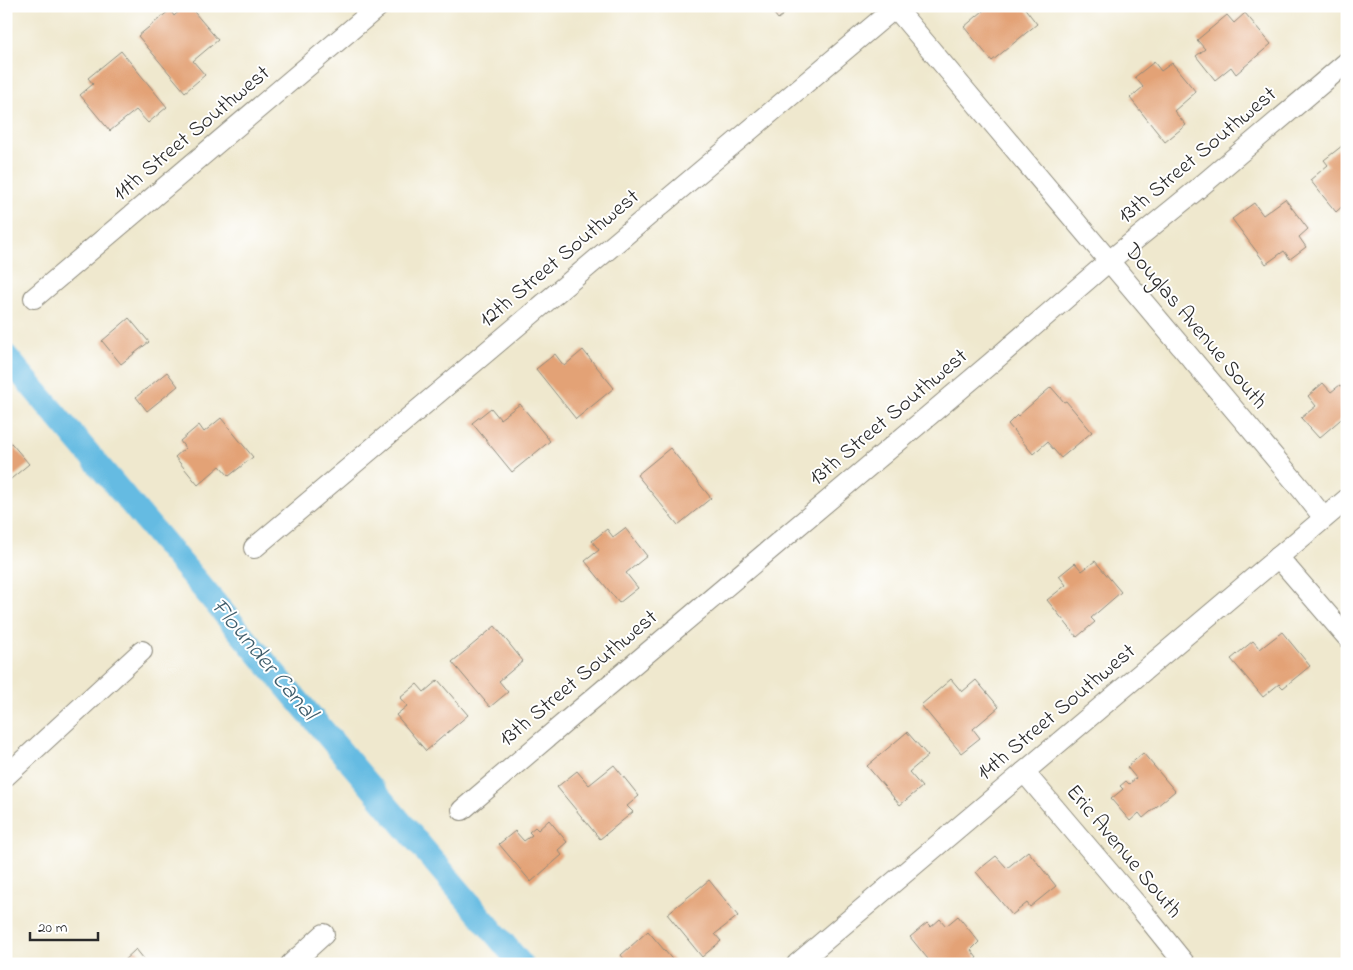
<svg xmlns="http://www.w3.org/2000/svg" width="1353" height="970" font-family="'Indie Flower',sans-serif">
<rect width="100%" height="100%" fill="#fff"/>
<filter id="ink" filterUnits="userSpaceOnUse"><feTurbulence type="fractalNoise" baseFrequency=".02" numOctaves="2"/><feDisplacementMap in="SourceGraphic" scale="10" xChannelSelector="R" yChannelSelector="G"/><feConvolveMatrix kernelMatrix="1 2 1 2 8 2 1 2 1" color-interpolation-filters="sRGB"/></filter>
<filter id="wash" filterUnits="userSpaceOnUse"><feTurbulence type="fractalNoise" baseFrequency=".0096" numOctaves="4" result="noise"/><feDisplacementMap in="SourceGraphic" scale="20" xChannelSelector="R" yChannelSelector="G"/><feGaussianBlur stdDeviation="1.12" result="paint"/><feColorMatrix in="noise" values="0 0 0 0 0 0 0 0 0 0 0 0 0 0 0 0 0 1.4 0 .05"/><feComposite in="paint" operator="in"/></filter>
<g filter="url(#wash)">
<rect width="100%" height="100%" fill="#efe8ce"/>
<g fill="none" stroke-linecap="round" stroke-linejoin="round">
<path stroke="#65bbe2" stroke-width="24" d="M 6,356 L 521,964"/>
</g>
<g id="blocks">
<g fill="#e3a276">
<path d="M 185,6 L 189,6 L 218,40 L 193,61 L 205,75 L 185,92 L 138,36 L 170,10 L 174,16 Z"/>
<path d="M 768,6 L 794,6 L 778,19 Z"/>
<path d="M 989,6 L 1023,6 L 1037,24 L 992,61 L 964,27 Z"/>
<path d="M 1245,13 L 1271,44 L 1236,74 L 1231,67 L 1215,80 L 1196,56 L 1205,49 L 1197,40 L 1227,15 L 1234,23 Z"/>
<path d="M 121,51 L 167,107 L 148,123 L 136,110 L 110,131 L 80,95 L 93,84 L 88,78 Z"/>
<path d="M 1154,62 L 1161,71 L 1172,63 L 1196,92 L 1174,111 L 1186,125 L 1165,142 L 1130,98 L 1143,87 L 1135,77 Z"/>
<path d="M 1347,142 L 1347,202 L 1336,212 L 1310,180 L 1328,165 L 1324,160 Z"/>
<path d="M 1285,199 L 1308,229 L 1299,237 L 1306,247 L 1290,259 L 1284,251 L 1266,264 L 1232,219 L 1254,203 L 1263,215 Z"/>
<path d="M 129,318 L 149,342 L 121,364 L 102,341 Z"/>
<path d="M 583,350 L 614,388 L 576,419 L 536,369 L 555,354 L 564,366 Z"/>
<path d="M 167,372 L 178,386 L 147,411 L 136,397 Z"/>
<path d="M 1323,383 L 1331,392 L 1340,385 L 1347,393 L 1347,414 L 1319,438 L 1301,418 L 1316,406 L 1308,396 Z"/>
<path d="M 1051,387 L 1064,402 L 1066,401 L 1092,432 L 1061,458 L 1047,442 L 1033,454 L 1008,424 L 1017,415 L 1018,416 Z"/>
<path d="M 520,404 L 550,441 L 512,472 L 472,423 L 491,408 L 500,419 Z"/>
<path d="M 221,418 L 253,457 L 229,476 L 220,466 L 198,485 L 175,457 L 185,448 L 180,441 L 199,425 L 204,432 Z"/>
<path d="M 6,437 L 29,464 L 6,483 Z"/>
<path d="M 670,448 L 711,498 L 678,525 L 637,475 Z"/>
<path d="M 625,528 L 647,556 L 626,573 L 638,588 L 619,603 L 585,561 L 599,550 L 592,541 L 607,529 L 613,537 Z"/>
<path d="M 1095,561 L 1121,592 L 1091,618 L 1095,622 L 1077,637 L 1047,600 L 1066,585 L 1059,576 L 1075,563 L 1082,571 Z"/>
<path d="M 495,626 L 523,661 L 499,681 L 508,692 L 490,707 L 452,662 Z"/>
<path d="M 1282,632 L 1310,666 L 1283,688 L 1279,684 L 1263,697 L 1231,659 L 1253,641 L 1260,649 Z"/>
<path d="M 951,679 L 962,692 L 976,680 L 999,707 L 973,729 L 980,738 L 961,753 L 921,705 Z"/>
<path d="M 438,680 L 468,715 L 426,751 L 396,715 L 407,706 L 400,698 L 417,684 L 424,692 Z"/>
<path d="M 907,732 L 928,756 L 909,772 L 922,787 L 900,805 L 867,766 Z"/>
<path d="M 1143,753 L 1175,791 L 1143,818 L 1139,813 L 1130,821 L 1111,799 L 1123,789 L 1120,786 L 1126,781 L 1129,784 L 1136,778 L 1127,767 Z"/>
<path d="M 614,765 L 639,796 L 627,806 L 633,812 L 600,839 L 557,787 L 577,771 L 589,785 Z"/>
<path d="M 549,820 L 567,842 L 558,850 L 562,855 L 531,882 L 499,844 L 515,831 L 524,841 L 532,835 L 529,832 L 535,827 L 538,830 Z"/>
<path d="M 1028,851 L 1056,886 L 1030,907 L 1027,903 L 1012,915 L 976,872 L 996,856 L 1007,868 Z"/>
<path d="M 709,880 L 738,916 L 715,934 L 721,941 L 702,957 L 667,914 Z"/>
<path d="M 958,916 L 979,942 L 971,950 L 977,958 L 970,964 L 961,964 L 958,960 L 954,964 L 932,964 L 910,937 L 927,923 L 931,927 L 940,919 L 946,926 Z"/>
<path d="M 648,931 L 676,964 L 626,964 L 627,963 L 621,955 Z"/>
<path d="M 136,949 L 148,964 L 120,964 Z"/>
</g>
</g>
</g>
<g filter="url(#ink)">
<use href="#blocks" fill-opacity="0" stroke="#8d8a7c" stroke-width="1"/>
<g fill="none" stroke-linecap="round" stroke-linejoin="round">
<g stroke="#8d8a7c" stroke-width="22">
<g id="minor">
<path d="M 894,6 L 1302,490 L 1324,518"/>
<path d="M 34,298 L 379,6"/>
<path d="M 254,548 L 897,6"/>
<path d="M 1278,557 L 1347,637"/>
<path d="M 1024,772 L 1143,912 L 1185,964"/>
<path d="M 6,776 L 142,651"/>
<path d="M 462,810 L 576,713 L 990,364 L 1108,262 L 1194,192 L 1347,62"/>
<path d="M 291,964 L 324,934"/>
<path d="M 797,964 L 1347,499"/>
</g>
</g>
<use href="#minor" stroke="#fff" stroke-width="20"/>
</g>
</g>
<g text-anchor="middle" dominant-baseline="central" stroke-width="4" stroke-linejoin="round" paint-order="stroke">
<g font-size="22" fill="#2b2b2b" stroke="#fff">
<text transform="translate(192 134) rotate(-40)">11th Street Southwest</text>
<text transform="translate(1198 156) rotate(-40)">13th Street Southwest</text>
<text transform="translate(560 259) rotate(-40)">12th Street Southwest</text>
<text transform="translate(1195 327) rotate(50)">Douglas Avenue South</text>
<text transform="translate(889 418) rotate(-40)">13th Street Southwest</text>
<text transform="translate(579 679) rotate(-40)">13th Street Southwest</text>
<text transform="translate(1057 713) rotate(-40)">14th Street Southwest</text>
<text transform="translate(1123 852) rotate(50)">Eric Avenue South</text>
</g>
<g font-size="24" font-style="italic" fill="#3f5d6b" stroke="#fff">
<text transform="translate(263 660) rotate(50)">Flounder Canal</text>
</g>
</g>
<rect width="1353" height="970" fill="none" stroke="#fff" stroke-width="25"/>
<path d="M30 932v8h68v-8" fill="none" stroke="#2b2b2b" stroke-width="2.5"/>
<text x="38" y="932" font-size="15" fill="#2b2b2b" stroke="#ffffff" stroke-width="4" paint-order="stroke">20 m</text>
</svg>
